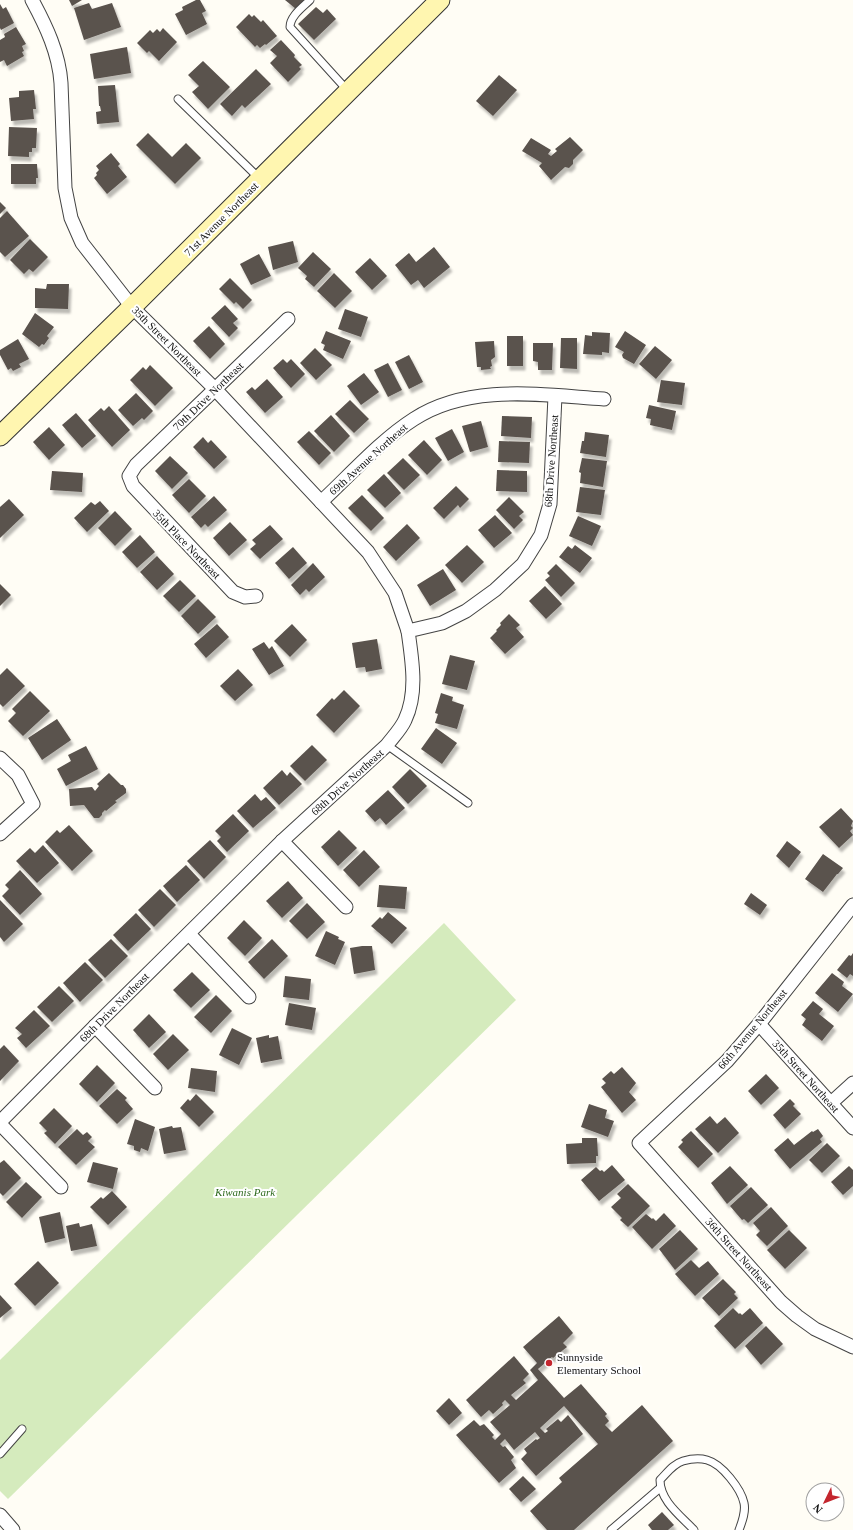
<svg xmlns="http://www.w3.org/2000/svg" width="853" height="1530" font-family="'Times New Roman',serif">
<defs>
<filter id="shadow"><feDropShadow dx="2.5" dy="4.5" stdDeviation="1" flood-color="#0004"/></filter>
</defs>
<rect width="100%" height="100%" fill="#fffdf5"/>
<path fill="#d5ebbd" d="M 444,923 L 516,1000 L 8,1499 L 0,1491 L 0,1360 Z"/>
<g fill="#5a524d" filter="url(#shadow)">
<path d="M 69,0 L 82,0 L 72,6 Z"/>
<path d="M 196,0 L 200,0 L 206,11 L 202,13 L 207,24 L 186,35 L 175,14 L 183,10 L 182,7 Z"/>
<path d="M 285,0 L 306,0 L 296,9 Z"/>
<path d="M 89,3 L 92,9 L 112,3 L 121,27 L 84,40 L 74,8 Z"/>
<path d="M 0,4 L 3,9 L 6,7 L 14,23 L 1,30 L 0,28 Z"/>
<path d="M 316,7 L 323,13 L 327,9 L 336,19 L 314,40 L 298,24 Z"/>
<path d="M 249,14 L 252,17 L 254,15 L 261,22 L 263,20 L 277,36 L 266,45 L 265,44 L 260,48 L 257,45 L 255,47 L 236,27 Z"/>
<path d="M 16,27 L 26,44 L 22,46 L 24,51 L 22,52 L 24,56 L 7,66 L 4,60 L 0,62 L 0,40 L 5,37 L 4,34 Z"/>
<path d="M 163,28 L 177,42 L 159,61 L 149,51 L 147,53 L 137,43 L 150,30 L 153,33 L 157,29 L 160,32 Z"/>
<path d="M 281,40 L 295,55 L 294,57 L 302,65 L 299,67 L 301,69 L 288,82 L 270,63 L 277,56 L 270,50 Z"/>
<path d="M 127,47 L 131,73 L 94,79 L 90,54 Z"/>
<path d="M 203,61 L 230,87 L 208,109 L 192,92 L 199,86 L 188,75 Z"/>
<path d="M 256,69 L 271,84 L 245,108 L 242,105 L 232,116 L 220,104 Z"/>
<path d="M 499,75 L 517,90 L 493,116 L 476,101 Z"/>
<path d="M 115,85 L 119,122 L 97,124 L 96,112 L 101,111 L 100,106 L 99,106 L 98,86 Z"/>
<path d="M 34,90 L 36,109 L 33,109 L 34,119 L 11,121 L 9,98 L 19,97 L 19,91 Z"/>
<path d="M 9,127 L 37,128 L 36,148 L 32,148 L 32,152 L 29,152 L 29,157 L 8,156 Z"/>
<path d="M 148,133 L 172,157 L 186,143 L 201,158 L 175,184 L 136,145 Z"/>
<path d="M 570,137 L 583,150 L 573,160 L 573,164 L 569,168 L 565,167 L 551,180 L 539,166 L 542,163 L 522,151 L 531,138 L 551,150 L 548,154 L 551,156 L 557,151 L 555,149 Z"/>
<path d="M 111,153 L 120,164 L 118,166 L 127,177 L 107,194 L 94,178 L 97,175 L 96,173 L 99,170 L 96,166 Z"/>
<path d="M 11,164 L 37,164 L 38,178 L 36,178 L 36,184 L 11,184 Z"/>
<path d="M 0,202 L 6,208 L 0,214 Z"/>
<path d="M 7,211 L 29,236 L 5,257 L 0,252 L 0,218 Z"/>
<path d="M 30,239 L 48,257 L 33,272 L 29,269 L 24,274 L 10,260 Z"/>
<path d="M 293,241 L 298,262 L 273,270 L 268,247 Z"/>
<path d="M 434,247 L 450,267 L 424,288 L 418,280 L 411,285 L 395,265 L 409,253 L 416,262 Z"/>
<path d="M 313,252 L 331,269 L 314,287 L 305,279 L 307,276 L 298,268 Z"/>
<path d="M 259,254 L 271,276 L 251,285 L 240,264 Z"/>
<path d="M 370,258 L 387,276 L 372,290 L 355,272 Z"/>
<path d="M 334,273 L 352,291 L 335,308 L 317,291 Z"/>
<path d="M 230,278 L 252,300 L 243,309 L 236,302 L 234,304 L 219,289 Z"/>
<path d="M 47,284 L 69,284 L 68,309 L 35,308 L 35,288 L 46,289 Z"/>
<path d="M 225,305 L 238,319 L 233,323 L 238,328 L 229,337 L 211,318 Z"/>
<path d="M 345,309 L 368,317 L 361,337 L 338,329 Z"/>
<path d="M 35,313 L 54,327 L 47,336 L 49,338 L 44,345 L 42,344 L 39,347 L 22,334 Z"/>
<path d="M 209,326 L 225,344 L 210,359 L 193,341 Z"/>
<path d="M 326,331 L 351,341 L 343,359 L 323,350 L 325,345 L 321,343 Z"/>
<path d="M 625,331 L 646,345 L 634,364 L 623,358 L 622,355 L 624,352 L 615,347 Z"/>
<path d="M 592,332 L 610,333 L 609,353 L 602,352 L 602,355 L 583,354 L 585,335 L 592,336 Z"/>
<rect x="507" y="336" width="16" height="30"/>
<path d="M 561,338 L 577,338 L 577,369 L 560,368 Z"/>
<path d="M 18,339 L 29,359 L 19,364 L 21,367 L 13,371 L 11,368 L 8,370 L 0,355 L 0,350 Z"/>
<path d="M 494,341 L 495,357 L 491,360 L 492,366 L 490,367 L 491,369 L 481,370 L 481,367 L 477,367 L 475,342 Z"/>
<path d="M 533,343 L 553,343 L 552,370 L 538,370 L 538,362 L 533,361 Z"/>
<path d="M 655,346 L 672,360 L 656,379 L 639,364 Z"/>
<path d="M 315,348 L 332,365 L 316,380 L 300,363 Z"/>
<path d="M 409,355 L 423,382 L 409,389 L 395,362 Z"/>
<path d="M 283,359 L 287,363 L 291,359 L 305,374 L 291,388 L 273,368 Z"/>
<path d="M 388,363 L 402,390 L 388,397 L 374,370 Z"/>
<path d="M 150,365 L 173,388 L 155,406 L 130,380 L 143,367 L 146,370 Z"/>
<path d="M 364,373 L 379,392 L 361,405 L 347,386 Z"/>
<path d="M 267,379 L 283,397 L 265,413 L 246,392 L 252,387 L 255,390 Z"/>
<path d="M 661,380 L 685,383 L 682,405 L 657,402 Z"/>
<path d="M 136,393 L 153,411 L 144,420 L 142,418 L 133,426 L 118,410 Z"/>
<path d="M 350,400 L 369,419 L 354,433 L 335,414 Z"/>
<path d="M 649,405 L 676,411 L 672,430 L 650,425 L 651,419 L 646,418 Z"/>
<path d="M 109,406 L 130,430 L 112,447 L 88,420 L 101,408 L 104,411 Z"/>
<path d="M 76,413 L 96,436 L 82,448 L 62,425 Z"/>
<path d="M 331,415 L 350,436 L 334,452 L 314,431 Z"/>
<path d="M 502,416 L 532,417 L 531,438 L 501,436 Z"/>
<path d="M 481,421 L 488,447 L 470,452 L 462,426 Z"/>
<path d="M 49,427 L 65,445 L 49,460 L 33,442 Z"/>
<path d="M 452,429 L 464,452 L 448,461 L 435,438 Z"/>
<path d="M 309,431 L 331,453 L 319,465 L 297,442 Z"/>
<path d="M 585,432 L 609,435 L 606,457 L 580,453 L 582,441 L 584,441 Z"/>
<path d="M 203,437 L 208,443 L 211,440 L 227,457 L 214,469 L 193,447 Z"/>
<path d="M 424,440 L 442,460 L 427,475 L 408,455 Z"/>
<path d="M 499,441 L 530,442 L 529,463 L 498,462 Z"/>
<path d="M 170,456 L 188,473 L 172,489 L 155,471 Z"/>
<path d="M 403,458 L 420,475 L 404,490 L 387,473 Z"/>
<path d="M 582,458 L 607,461 L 603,487 L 580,483 L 581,473 L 579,472 Z"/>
<path d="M 497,470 L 527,471 L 527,492 L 496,491 Z"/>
<path d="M 52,471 L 83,473 L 82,492 L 50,490 Z"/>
<path d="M 384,474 L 401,493 L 385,508 L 367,490 Z"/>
<path d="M 189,479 L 206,496 L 189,513 L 172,495 Z"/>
<path d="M 456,486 L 469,499 L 460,508 L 458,505 L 444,519 L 433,508 Z"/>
<path d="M 580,487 L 605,490 L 601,515 L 576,512 Z"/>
<path d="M 362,495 L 384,518 L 371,531 L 348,508 Z"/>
<path d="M 214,496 L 227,510 L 208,527 L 205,524 L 201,528 L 191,517 Z"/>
<path d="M 509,497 L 524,512 L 519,516 L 523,520 L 514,529 L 496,510 Z"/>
<path d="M 9,499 L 24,515 L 0,538 L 0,507 Z"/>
<path d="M 100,501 L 109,511 L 87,532 L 74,518 L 91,502 L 95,505 Z"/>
<path d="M 115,511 L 132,529 L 115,546 L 98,528 Z"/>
<path d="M 495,515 L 512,533 L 494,548 L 478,530 Z"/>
<path d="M 578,516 L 601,526 L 592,546 L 569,536 Z"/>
<path d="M 230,522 L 247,540 L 229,556 L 213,538 Z"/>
<path d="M 407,524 L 420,538 L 396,561 L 383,547 Z"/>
<path d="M 270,525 L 283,539 L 260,559 L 250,549 L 256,544 L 252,540 Z"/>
<path d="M 140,535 L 155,552 L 137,568 L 122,552 Z"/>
<path d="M 467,545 L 484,562 L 462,583 L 445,565 Z"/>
<path d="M 575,545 L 592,558 L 580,573 L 559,557 L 568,546 L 572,549 Z"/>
<path d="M 293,547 L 307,563 L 289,579 L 275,563 Z"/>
<path d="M 157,556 L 174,574 L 157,590 L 140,572 Z"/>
<path d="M 313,563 L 325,577 L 309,592 L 306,589 L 300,595 L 291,585 Z"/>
<path d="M 556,564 L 575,583 L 561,597 L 545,580 L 550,576 L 547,573 Z"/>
<path d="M 443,569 L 456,590 L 430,606 L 417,585 Z"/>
<path d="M 180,580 L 196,596 L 179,612 L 163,596 Z"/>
<path d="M 0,584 L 11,595 L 0,606 Z"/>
<path d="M 545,586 L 562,604 L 546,619 L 529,601 Z"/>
<path d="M 198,599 L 216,617 L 198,634 L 181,616 Z"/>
<path d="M 509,614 L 520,625 L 516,628 L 524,637 L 505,654 L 490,638 L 497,631 L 496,630 L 501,625 L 500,623 Z"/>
<path d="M 217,624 L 229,637 L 206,658 L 194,644 Z"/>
<path d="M 292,624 L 307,640 L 290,657 L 274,641 Z"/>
<path d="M 377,639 L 382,669 L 366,672 L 365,667 L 356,668 L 352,643 Z"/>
<path d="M 264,642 L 269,649 L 272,646 L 284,666 L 269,675 L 252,649 Z"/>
<path d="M 450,655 L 475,661 L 467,690 L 442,684 Z"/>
<path d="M 7,668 L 25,686 L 3,707 L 0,704 L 0,675 Z"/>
<path d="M 238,669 L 253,685 L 235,701 L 220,686 Z"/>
<path d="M 344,690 L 360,706 L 334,733 L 316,715 L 332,698 L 334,700 Z"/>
<path d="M 30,691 L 50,711 L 23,736 L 8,721 L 16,713 L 12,709 Z"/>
<path d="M 441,693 L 453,697 L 452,701 L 464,705 L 457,729 L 435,723 L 438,714 L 435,713 Z"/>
<path d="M 57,719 L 71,740 L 42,760 L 28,738 Z"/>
<path d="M 436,728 L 457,743 L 442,764 L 421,749 Z"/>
<path d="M 312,745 L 327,760 L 305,781 L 290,766 Z"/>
<path d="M 86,746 L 98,769 L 66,786 L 57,769 L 71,761 L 68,755 Z"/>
<path d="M 410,769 L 427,786 L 408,804 L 392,787 Z"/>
<path d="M 282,770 L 287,776 L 290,772 L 302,784 L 279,805 L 263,788 Z"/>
<path d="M 109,773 L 121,785 L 123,785 L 126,789 L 126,793 L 115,801 L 117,802 L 106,811 L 105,810 L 102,813 L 102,815 L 99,818 L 94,818 L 84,805 L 70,806 L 69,789 L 92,787 L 95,791 L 99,786 L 97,784 Z"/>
<path d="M 388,790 L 405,808 L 386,825 L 380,818 L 375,822 L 365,811 Z"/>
<path d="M 255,794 L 261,801 L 266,797 L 276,808 L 253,828 L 237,811 Z"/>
<path d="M 841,808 L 853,821 L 851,826 L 853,828 L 850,831 L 853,835 L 839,848 L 819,827 Z"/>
<path d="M 233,814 L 249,831 L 227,852 L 217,841 L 221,837 L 215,831 Z"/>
<path d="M 69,825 L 93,851 L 72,871 L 45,842 L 57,830 L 60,833 Z"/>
<path d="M 339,830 L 357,848 L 338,866 L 321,847 Z"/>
<path d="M 210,840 L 226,857 L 204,879 L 187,861 Z"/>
<path d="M 787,841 L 801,852 L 789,868 L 776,856 Z"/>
<path d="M 43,845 L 59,863 L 37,883 L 16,861 L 30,848 L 35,853 Z"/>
<path d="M 364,850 L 380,867 L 359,887 L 343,870 Z"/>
<path d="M 823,854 L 843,868 L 838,874 L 837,874 L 823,892 L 805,879 Z"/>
<path d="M 186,865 L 200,880 L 177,902 L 163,886 Z"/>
<path d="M 20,870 L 42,894 L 20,915 L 2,896 L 9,889 L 5,885 Z"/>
<path d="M 288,881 L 303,898 L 282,918 L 266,901 Z"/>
<path d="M 379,885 L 407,887 L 405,909 L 377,907 Z"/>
<path d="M 160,889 L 176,905 L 154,927 L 138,910 Z"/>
<path d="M 751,893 L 767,905 L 760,915 L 744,904 Z"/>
<path d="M 0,900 L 23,924 L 4,942 L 0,937 Z"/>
<path d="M 307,903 L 325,922 L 307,939 L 289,921 Z"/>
<path d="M 388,912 L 407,928 L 392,944 L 371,926 L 380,917 L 382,919 Z"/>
<path d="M 136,913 L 151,929 L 128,951 L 113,935 Z"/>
<path d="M 244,920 L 262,938 L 245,956 L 227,938 Z"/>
<path d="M 326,931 L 339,937 L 338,939 L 345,942 L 335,965 L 315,956 Z"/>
<path d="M 111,939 L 128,956 L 105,978 L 88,960 Z"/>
<path d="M 272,939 L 288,956 L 264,979 L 248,962 Z"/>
<path d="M 362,946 L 372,946 L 375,970 L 354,974 L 350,948 Z"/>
<path d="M 853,953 L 853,976 L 850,974 L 847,978 L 837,970 L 849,955 L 851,956 Z"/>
<path d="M 85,962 L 103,980 L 80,1002 L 63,983 Z"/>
<path d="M 192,972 L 210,990 L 191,1008 L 173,990 Z"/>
<path d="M 832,973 L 844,982 L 842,986 L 853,994 L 838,1012 L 815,993 Z"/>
<path d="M 285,976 L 311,979 L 309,1000 L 283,997 Z"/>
<path d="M 59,986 L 74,1001 L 52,1022 L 37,1007 Z"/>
<path d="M 216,995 L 232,1011 L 211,1033 L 194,1017 Z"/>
<path d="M 813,1001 L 823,1009 L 819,1014 L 834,1026 L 822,1041 L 802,1025 L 806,1019 L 801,1015 Z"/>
<path d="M 289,1003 L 316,1008 L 312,1030 L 285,1025 Z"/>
<path d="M 34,1010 L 50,1026 L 26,1048 L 17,1038 L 22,1034 L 15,1028 Z"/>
<path d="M 149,1014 L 166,1032 L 149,1048 L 133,1030 Z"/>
<path d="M 232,1028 L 252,1038 L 239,1065 L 219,1055 Z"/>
<path d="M 173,1034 L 189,1050 L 168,1070 L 153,1054 Z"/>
<path d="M 269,1035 L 269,1038 L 278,1036 L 282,1059 L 261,1063 L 256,1038 Z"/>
<path d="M 4,1045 L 19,1061 L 0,1081 L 0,1049 Z"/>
<path d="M 97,1065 L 115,1083 L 97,1102 L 79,1084 Z"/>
<path d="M 622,1067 L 636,1083 L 629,1092 L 636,1100 L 622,1113 L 601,1087 L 606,1083 L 602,1079 L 611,1071 L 614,1074 Z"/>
<path d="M 191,1068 L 217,1071 L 215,1092 L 188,1088 Z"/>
<path d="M 766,1074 L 779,1088 L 761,1105 L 748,1091 Z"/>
<path d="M 117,1089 L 127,1098 L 125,1100 L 133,1109 L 117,1124 L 99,1106 Z"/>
<path d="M 196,1094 L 214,1112 L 199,1127 L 180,1108 L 188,1099 L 190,1101 Z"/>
<path d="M 790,1099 L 795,1104 L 793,1106 L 801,1114 L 785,1129 L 773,1115 Z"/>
<path d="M 589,1104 L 607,1110 L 605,1118 L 614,1121 L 608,1137 L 581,1127 Z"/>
<path d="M 54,1108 L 72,1126 L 55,1144 L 44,1133 L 47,1131 L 39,1123 Z"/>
<path d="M 710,1116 L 717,1124 L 725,1117 L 739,1133 L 718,1153 L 695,1129 Z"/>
<path d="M 135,1119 L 155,1127 L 148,1151 L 141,1148 L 140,1152 L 134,1150 L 134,1146 L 127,1144 Z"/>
<path d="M 172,1126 L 173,1128 L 181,1127 L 186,1150 L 164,1154 L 159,1129 Z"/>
<path d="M 77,1129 L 83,1135 L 87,1132 L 92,1137 L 88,1141 L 95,1147 L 76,1165 L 58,1147 Z"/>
<path d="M 818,1129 L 823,1136 L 820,1139 L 822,1142 L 790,1169 L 774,1150 L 788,1138 L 794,1145 L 812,1131 L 813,1132 Z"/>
<path d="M 691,1131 L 713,1154 L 698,1168 L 678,1147 L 683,1142 L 681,1140 Z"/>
<path d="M 582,1138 L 597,1138 L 598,1156 L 596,1156 L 596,1163 L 567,1164 L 566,1144 L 582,1143 Z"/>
<path d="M 827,1143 L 840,1156 L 822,1173 L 809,1160 Z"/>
<path d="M 4,1160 L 21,1178 L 3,1196 L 0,1193 L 0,1163 Z"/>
<path d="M 93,1162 L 118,1168 L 113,1189 L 87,1182 Z"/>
<path d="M 612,1165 L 625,1180 L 599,1201 L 581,1180 L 596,1167 L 600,1171 L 602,1170 L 604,1172 Z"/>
<path d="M 730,1166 L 748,1185 L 727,1204 L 711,1183 Z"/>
<path d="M 849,1166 L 853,1170 L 853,1186 L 843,1195 L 831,1182 Z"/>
<path d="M 26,1182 L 42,1197 L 22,1218 L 6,1202 Z"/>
<path d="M 628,1184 L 650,1206 L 628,1227 L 620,1220 L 622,1218 L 611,1207 L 621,1198 L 617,1194 Z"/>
<path d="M 751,1187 L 768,1205 L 748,1223 L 744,1219 L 742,1220 L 730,1206 Z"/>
<path d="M 112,1191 L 127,1207 L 108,1225 L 90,1207 L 101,1197 L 103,1199 Z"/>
<path d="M 771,1207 L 788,1226 L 767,1246 L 756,1235 L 760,1231 L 753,1223 Z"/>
<path d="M 60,1212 L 65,1238 L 45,1243 L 39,1217 Z"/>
<path d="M 664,1213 L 676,1226 L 652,1249 L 632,1227 L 646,1214 L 652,1219 L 653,1218 L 656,1221 Z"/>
<path d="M 79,1223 L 80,1227 L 92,1224 L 97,1246 L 71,1251 L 66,1226 Z"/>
<path d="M 680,1230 L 698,1249 L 675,1270 L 659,1249 Z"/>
<path d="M 789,1230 L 807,1248 L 785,1269 L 767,1250 Z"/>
<path d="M 691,1260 L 699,1268 L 708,1261 L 719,1274 L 695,1296 L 675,1274 Z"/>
<path d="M 38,1261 L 59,1283 L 35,1306 L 14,1284 Z"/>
<path d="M 723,1279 L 736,1292 L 734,1294 L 738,1298 L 719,1316 L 702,1298 Z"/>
<path d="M 0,1295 L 12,1308 L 0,1318 Z"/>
<path d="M 733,1308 L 739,1314 L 740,1313 L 742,1315 L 750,1308 L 763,1323 L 735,1349 L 714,1326 Z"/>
<path d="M 559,1316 L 573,1333 L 563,1343 L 567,1347 L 553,1358 L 552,1357 L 538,1369 L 564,1398 L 581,1384 L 607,1414 L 605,1416 L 609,1421 L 605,1425 L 612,1432 L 642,1405 L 673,1441 L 574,1530 L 547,1530 L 530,1511 L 562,1482 L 559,1478 L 598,1444 L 564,1406 L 540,1428 L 545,1433 L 548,1431 L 546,1429 L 558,1419 L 561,1422 L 568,1415 L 583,1434 L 536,1476 L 521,1459 L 527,1453 L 524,1449 L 536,1439 L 537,1440 L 540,1438 L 535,1432 L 514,1450 L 505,1439 L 500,1444 L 503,1447 L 505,1446 L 514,1457 L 511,1460 L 516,1468 L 499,1483 L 456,1435 L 474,1420 L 480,1426 L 484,1424 L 494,1435 L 492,1437 L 495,1440 L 501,1434 L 490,1422 L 510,1405 L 505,1400 L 502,1403 L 503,1405 L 493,1414 L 489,1410 L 481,1417 L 466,1400 L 514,1356 L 529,1374 L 523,1380 L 526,1383 L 511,1395 L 516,1400 L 538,1380 L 530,1370 L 537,1363 L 523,1347 Z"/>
<path d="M 766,1326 L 783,1344 L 761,1365 L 745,1346 Z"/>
<path d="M 449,1398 L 462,1413 L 449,1425 L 436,1411 Z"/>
<path d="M 523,1476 L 536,1489 L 521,1502 L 509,1489 Z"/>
<path d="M 662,1512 L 674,1525 L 668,1530 L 652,1530 L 648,1525 Z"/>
</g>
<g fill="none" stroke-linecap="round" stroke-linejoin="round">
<g stroke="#444" stroke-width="9">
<g id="lane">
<path d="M 310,0 C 303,7 290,16 290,27 L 348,91"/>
<path d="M 178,99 L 260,179"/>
<path d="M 387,745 L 468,803"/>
<path d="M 0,1454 L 22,1429"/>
<path d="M 611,1530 L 660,1488"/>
<path d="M 694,1530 C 681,1516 660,1501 660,1480 C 667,1473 673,1464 683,1461 C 690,1459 700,1458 707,1460 C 722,1464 741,1489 744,1503 C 746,1512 742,1522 739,1530"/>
</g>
</g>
<g stroke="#444" stroke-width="15">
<g id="street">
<path d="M 32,0 C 46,26 59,53 61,83 L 65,188 L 71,218 L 82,243 L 132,307 L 215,389 L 368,552 L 395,593 L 408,631"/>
<path d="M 321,502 C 350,475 381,440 414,419 C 469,383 542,395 604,399"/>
<path d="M 256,596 L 245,597 L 233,592 L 133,486 L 129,476 L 136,465 L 288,319"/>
<path d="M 0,758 L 18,775 L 33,804 L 0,834"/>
<path d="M 282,841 L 346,907"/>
<path d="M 853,905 L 759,1024 L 727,1061 L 639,1143 L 781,1302 L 797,1316 L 815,1329 L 853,1347"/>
<path d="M 189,934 L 249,997"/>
<path d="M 759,1024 L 853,1128"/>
<path d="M 95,1026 L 155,1088"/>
<path d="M 831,1103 L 853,1083"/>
<path d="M 0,1122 L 95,1026 L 282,841 L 387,745 C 393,737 401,729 405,720 C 418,693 412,660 408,631 L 442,623 L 466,611 L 495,590 L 523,564 L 541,535 L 550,504 L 555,396"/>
<path d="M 0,1124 L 61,1187"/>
<path d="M 0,1515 L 13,1530"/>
</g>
</g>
<g stroke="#333" stroke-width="21">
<path id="secondary" d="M 0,436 L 132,307 L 440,0"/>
</g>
<use href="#lane" stroke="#fff" stroke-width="7"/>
<use href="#street" stroke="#fff" stroke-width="13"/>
<use href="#secondary" stroke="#fff6b0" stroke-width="19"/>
</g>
<circle fill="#c4262e" stroke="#fff" stroke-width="1.5" cx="549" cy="1363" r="4"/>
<g text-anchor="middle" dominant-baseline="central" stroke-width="4" stroke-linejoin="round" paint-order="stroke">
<g font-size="11" fill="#111" stroke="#fff">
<text transform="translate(221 219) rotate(-45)">71st Avenue Northeast</text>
<text transform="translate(167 341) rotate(45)">35th Street Northeast</text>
<text transform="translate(208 396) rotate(-44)">70th Drive Northeast</text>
<text transform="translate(368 459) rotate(-42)">69th Avenue Northeast</text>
<text transform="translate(551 461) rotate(-86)">68th Drive Northeast</text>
<text transform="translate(187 544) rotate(46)">35th Place Northeast</text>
<text transform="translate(347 782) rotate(-42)">68th Drive Northeast</text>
<text transform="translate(114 1007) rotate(-45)">68th Drive Northeast</text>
<text transform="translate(752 1029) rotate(-50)">66th Avenue Northeast</text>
<text transform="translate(806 1076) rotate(48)">35th Street Northeast</text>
<text transform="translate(739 1254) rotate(48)">36th Street Northeast</text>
</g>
<g font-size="11" font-style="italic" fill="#2f6b1f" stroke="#fff">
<text x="245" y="1192">Kiwanis Park</text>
</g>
<g font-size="11" fill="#111" stroke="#fff" text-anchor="start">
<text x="557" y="1357">Sunnyside<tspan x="557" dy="13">Elementary School</tspan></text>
</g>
</g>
<g transform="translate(825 1502) rotate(227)"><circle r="19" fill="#ffffff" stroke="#a0a0a0"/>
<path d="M0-3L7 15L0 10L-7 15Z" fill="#c4262e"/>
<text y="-6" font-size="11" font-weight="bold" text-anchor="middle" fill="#111111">N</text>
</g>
</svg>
